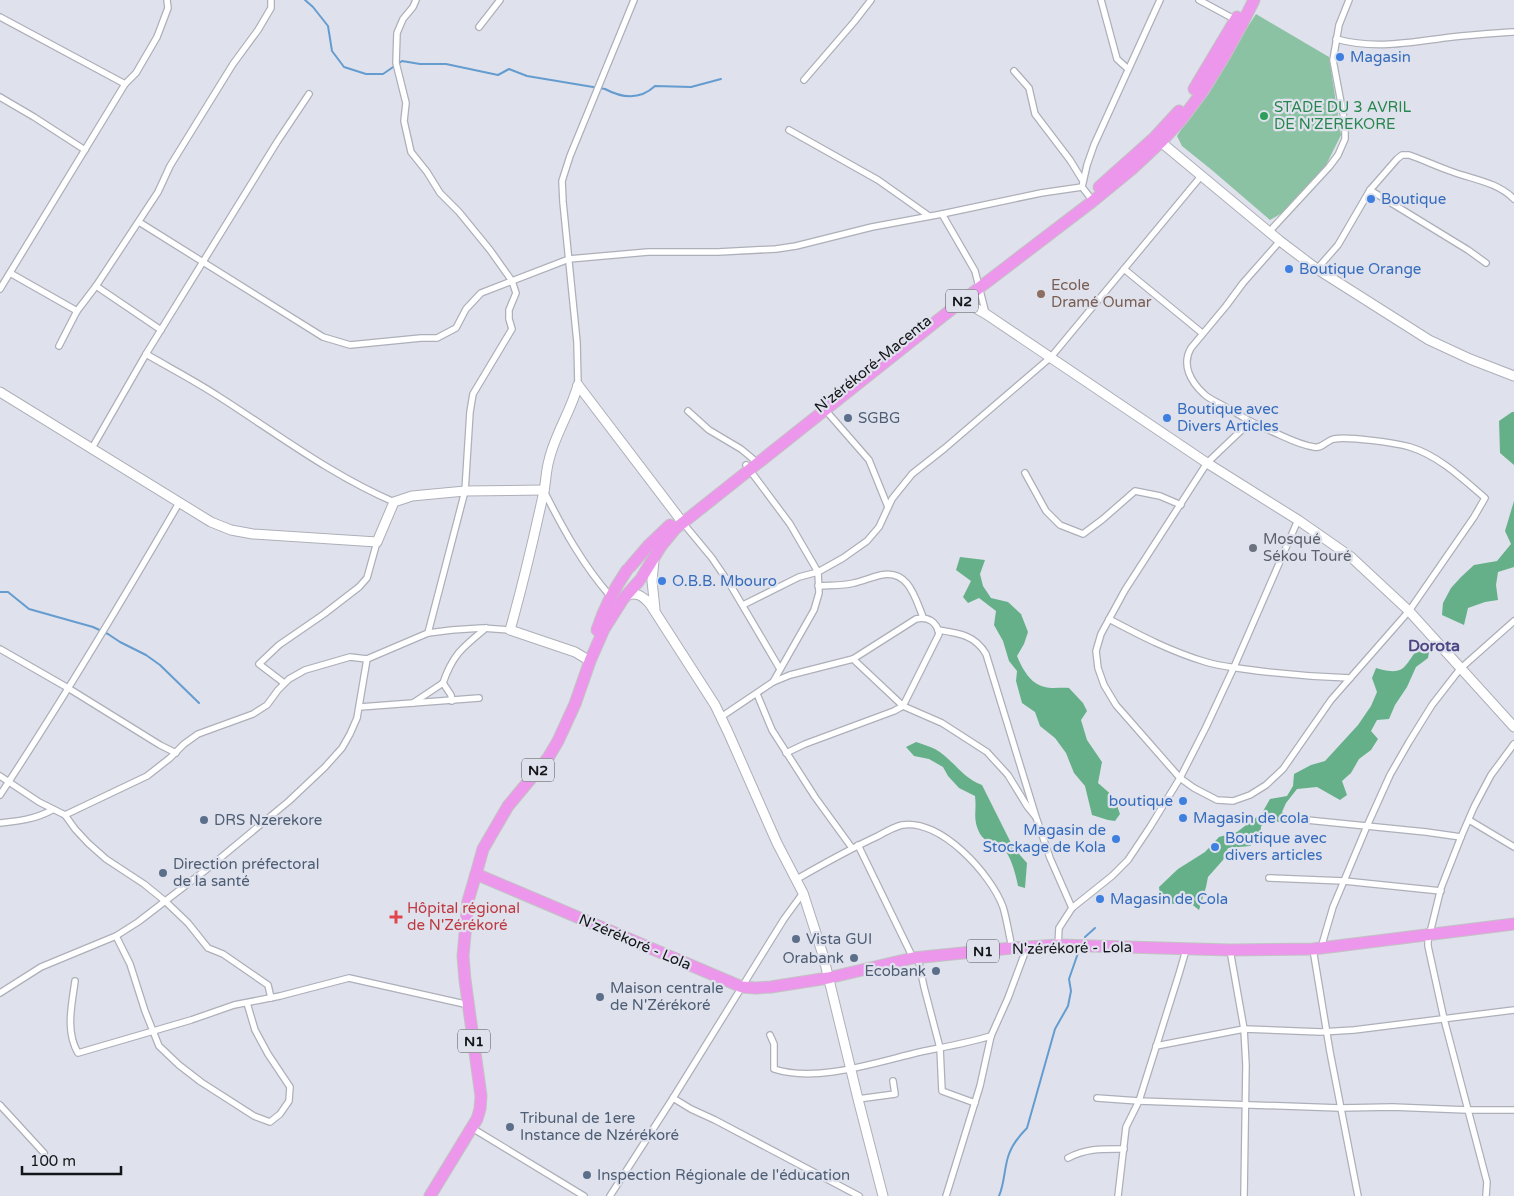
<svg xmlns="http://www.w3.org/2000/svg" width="1514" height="1196" font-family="'Varela Round',sans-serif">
<rect width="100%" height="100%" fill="#dfe2ec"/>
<path fill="#8cc2a4" d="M 1256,14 L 1329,57 L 1341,135 L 1326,165 L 1282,213 L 1270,220 L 1213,171 L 1182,146 L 1177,136 Z"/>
<g fill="#65b089">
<path d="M 1512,412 L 1514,412 L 1514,465 L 1500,453 L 1499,421 Z"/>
<path d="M 1514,501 L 1514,567 L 1498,572 L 1496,585 L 1498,600 L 1485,602 L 1468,608 L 1464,625 L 1442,615 L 1443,603 L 1451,588 L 1461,577 L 1474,565 L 1497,561 L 1511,544 L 1505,531 Z"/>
<path d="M 960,557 L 985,560 L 980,574 L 983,586 L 991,598 L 1008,602 L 1021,614 L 1028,632 L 1024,644 L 1017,656 C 1022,668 1030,684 1045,687 C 1052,689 1062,687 1069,688 L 1083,703 L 1087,711 L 1081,720 L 1087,740 L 1102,762 L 1098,783 L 1114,797 L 1120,814 L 1115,821 L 1108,820 L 1092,815 L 1085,786 L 1074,773 L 1066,753 L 1055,738 L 1040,726 L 1035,712 L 1022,703 L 1016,681 L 1017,671 L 1009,661 L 1003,641 L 994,625 L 996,611 L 979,598 L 968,603 L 963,597 L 971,581 L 956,570 Z"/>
<path d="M 1418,648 L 1429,652 L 1428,658 L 1416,667 L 1407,687 L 1395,705 L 1389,719 L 1377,720 L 1371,731 L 1378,739 L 1371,750 L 1359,759 L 1351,773 L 1342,781 L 1347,795 L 1340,800 L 1317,787 L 1297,789 L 1286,803 L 1282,812 L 1288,819 L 1285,824 L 1272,820 L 1261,826 L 1260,838 L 1250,846 L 1228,848 L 1223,860 L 1208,877 L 1206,887 L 1199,910 L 1189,902 L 1177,904 L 1161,903 L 1159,887 L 1178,869 L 1205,852 L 1219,837 L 1237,832 L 1262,813 L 1270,799 L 1287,796 L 1293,786 L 1294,774 L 1311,765 L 1325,761 L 1358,725 L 1371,706 L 1377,692 L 1372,678 L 1376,668 C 1404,676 1403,669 1418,648 Z"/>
<path d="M 916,742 C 922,744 929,746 935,749 C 953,759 962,778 982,785 L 1013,847 L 1027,863 L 1025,888 L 1018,886 C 1016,876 1012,860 1006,852 C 1000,845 985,843 980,834 C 972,818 977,812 975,796 L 959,788 L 948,776 L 943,767 L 929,759 L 914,756 L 906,747 Z"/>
</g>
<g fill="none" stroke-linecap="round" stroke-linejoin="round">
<g stroke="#659ccf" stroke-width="2">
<path d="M 305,0 L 313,7 L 328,26 L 332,51 L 344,67 L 366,74 L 383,74 L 402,61 L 420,64 L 446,64 L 498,75 L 509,69 L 527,76 L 605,89 C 622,98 640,100 655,86 L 691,87 L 721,79"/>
<path d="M 0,592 L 8,592 L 29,609 L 93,627 L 108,634 L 120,642 L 146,655 L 160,665 L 199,703"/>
<path d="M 1085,937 L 1095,928"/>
<path d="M 999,1196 C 1005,1182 1004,1167 1009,1154 C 1013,1143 1019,1136 1027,1128 L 1055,1029 L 1068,1006 L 1071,991 L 1069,979 L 1078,953"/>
</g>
<g stroke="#adafb9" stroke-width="8">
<g id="street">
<path d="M 416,0 L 413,7 L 403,19 L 397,33 L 396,63 L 406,103 L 404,121 L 411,152 L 427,172 L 440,193 L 459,212 L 490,250 L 512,281 L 516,293 L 509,310 L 509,319 L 512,329 L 473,394 L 470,412 L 465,491 L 428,633"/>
<path d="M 1101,0 L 1117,59 L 1128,69"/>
<path d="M 1199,0 L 1236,20"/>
<path d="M 0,17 L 125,84 L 0,289"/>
<path d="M 479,27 L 500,0"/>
<path d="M 1336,39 C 1377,50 1410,42 1452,37 C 1472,35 1493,33 1514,32"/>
<path d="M 1014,71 L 1029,88 L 1035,114 L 1070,160 L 1083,181"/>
<path d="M 804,80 L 854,22 L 871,0"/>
<path d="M 125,84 L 136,73 L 157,37 L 168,8 L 167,0"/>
<path d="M 0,97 L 34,117 L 85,150"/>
<path d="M 789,130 L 878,180 L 929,216"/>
<path d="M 1370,190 L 1468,250 L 1486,263"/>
<path d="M 1093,201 L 1082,187 L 1087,165 L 1094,145 L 1160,0"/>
<path d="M 942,214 L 975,271 L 986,314"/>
<path d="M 139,222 L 323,337 L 350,345 L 421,338 L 437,338 L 456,328 L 466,309 L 481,293 L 569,259 L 648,252 L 718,252 L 776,249 L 796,246 L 872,227 L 942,214 L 1041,193 L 1082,187"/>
<path d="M 1269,232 L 1329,167 L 1338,155 L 1345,139 L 1345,124 L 1333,60 L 1339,25 L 1349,0"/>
<path d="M 1124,269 L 1202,333"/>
<path d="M 1317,269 L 1338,245 L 1370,190 L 1397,159 L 1402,155 L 1409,155 C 1424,160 1438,167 1453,172 C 1475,180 1497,182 1514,199"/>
<path d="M 10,273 L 77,311 L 96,286 L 158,192 L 170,166 L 199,119 L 233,64 L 258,30 L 271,8 L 271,0"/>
<path d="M 96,286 L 161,330"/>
<path d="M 59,346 L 77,311"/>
<path d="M 146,354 C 170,368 195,381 218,396 C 276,433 331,475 394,502"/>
<path d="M 578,385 L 577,342 L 563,202 L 562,181 L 570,156 L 634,0"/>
<path d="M 821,405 L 869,460 L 888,507"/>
<path d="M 688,411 L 709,430 L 741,449 L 753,459"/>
<path d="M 1250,422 L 1207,463 L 1125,590 L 1101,634 L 1096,651 L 1098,668 L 1104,685 L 1116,705 L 1180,778 L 1194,788 L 1217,800 L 1233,801 L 1250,795 L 1266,785 L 1283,769 L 1331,700 L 1409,611 L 1474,517 L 1485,498 C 1462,478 1439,456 1410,447 C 1396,443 1347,436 1334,439 C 1327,440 1322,449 1314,447 C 1299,445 1285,437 1271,431 C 1264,427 1257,425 1250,421 C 1242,417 1235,412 1227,408 C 1220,403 1210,400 1204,394 C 1191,382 1181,365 1191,348 L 1226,306 L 1243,283 L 1280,241"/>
<path d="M 92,448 L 146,354 L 277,142 L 309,94"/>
<path d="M 746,465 L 790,524 L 818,572 L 819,593 L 814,610 L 773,682"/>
<path d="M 1025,473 L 1046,511 L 1060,525 L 1083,534 L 1103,519 L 1135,491 L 1160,496 L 1181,505"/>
<path d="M 544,491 C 563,529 583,565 611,597"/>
<path d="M 683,523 L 712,558 L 731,586 L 780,669"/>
<path d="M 818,586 C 830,585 843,586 854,583 C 863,581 872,577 881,575 C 908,569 915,597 923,617"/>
<path d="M 743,605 L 799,577 L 818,572 L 843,558 L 867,541 L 879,527 L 892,499 L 912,474 L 945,448 L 1051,357 L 1202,175"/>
<path d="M 1109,619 C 1141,636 1172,652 1206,662 C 1219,666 1231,667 1244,669 C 1279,674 1314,677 1350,678"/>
<path d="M 938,630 C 958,633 975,635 986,654 L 1036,817 L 1050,858 L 1072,908"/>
<path d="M 0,649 L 68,688 L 160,745 L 176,753"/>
<path d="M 853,659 L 903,706 L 942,723 L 987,752 L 1008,775 L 1027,806 L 1035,816"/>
<path d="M 284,683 L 259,664 L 279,645 L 324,614 L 359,587 L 367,578 L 377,542"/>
<path d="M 757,694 L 772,730 L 815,797 L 852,848"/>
<path d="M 452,701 L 451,695 L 443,683 C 453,654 463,647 486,628"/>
<path d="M 413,703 L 443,683"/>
<path d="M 360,707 L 479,698"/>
<path d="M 721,717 L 773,682 L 790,675 L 853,659 L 916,619 C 928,616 937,622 939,634 L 903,706 L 894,711 L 805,744 L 786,753"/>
<path d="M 0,776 L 39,802 L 65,815 L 75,829 L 88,843 L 106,859 L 144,884 L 165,901 L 188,923 L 208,948 L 223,954 L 268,985 L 271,998"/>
<path d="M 0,795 C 63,700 122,601 179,503"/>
<path d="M 65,815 L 147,776 L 170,758 L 184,744 L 198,734 L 253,714 L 267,705 L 278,690 L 289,679 L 305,670 L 350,657 L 367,659 L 428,633 L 452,630 L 482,628 L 510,630"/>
<path d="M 1307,820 L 1426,832 L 1461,837"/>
<path d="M 1469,820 L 1514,847"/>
<path d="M 0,823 C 19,821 36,819 52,810"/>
<path d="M 858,845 L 913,958"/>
<path d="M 1269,878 L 1344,881 L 1441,891"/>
<path d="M 797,879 C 823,864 850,849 878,836 C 885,832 894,827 902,825 C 940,818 991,874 1003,907 C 1007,920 1009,935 1012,948"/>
<path d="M 116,936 L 130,964 L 145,1011 L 159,1046 L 179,1065 L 201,1082 L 254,1116 L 270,1122 L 280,1114 L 289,1101 L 290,1087 L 268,1054 L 255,1030 L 247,1003"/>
<path d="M 1058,945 L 1059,928 L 1072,908 L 1112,876 L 1128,860 L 1150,827 L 1180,778 L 1206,727 L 1234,667 L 1298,520"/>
<path d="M 1321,948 L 1333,907 L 1367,826 L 1390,775 L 1409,742 L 1432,705 L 1460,669 L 1514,621"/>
<path d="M 1313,949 L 1330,1052 L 1358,1196"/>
<path d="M 1230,950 L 1244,1029 L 1246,1065 L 1244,1196"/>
<path d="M 918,958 L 924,987 L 940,1048 L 942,1091 L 975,1103"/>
<path d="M 75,981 C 72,1004 65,1031 78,1053 L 191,1020 L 234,1005 L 280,996 L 349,978 L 469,1005"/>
<path d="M 0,993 L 41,967 L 116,936 L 138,922 L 207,869 L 289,801 L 325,767 L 342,748 L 350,734 L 357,718 L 367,659"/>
<path d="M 770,1035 L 774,1044 L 774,1069 C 817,1083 877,1062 920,1052 C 944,1047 968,1043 991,1036"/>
<path d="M 1156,1046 L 1244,1029 L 1321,1032 L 1354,1030 L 1514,1010"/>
<path d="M 673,1098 L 691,1109 L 715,1120 L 859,1196"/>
<path d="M 1097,1098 L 1139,1101 L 1340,1108 L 1392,1107 L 1467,1110 L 1514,1110"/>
<path d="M 858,1099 L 895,1094 L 893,1081"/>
<path d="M 0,1105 L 44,1153"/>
<path d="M 472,1128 L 584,1196"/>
<path d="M 1068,1158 C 1087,1148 1103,1149 1124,1149"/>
<path d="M 610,1196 L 673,1098 L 784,919 L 803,893"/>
<path d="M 946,1196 L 980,1086 L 991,1036 L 1008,998 L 1027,947"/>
<path d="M 1118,1196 L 1126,1127 L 1139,1101 L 1179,974 L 1186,950"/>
<path d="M 1486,1196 L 1487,1182 L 1444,1019 L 1428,946 L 1428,941 L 1441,888 L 1461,837 L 1474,807 L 1491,775 L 1514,744"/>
</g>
</g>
<g stroke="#adafb9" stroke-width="11">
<g id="secondary">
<path d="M 1156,138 L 1280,241 L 1317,269 L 1429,340 L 1470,359 L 1514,376"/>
<path d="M 956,297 L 986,314 L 1207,463 L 1298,520 L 1351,557 L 1409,611 L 1514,727"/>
<path d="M 578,385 C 571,411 555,434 549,460 C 546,470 546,481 544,491 C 534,537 523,584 510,630 L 575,652 L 590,661"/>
<path d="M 578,385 L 683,523"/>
<path d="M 0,392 L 211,522 L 231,530 L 253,534 L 377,542 L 394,502 L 412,496 L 465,491 L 544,490"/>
<path d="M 654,560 L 652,581 L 655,609"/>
<path d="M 625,597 C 635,590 643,596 650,604 L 715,705 L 728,732 L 777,843 L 803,893 L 823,955 L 858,1099 L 883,1196"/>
</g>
</g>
<g stroke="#c2c2c3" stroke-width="13">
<g id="highway">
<path d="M 1194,89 L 1237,17"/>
<path d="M 1099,187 L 1155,137 L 1179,111"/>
<path d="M 630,567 L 648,546 L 670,525"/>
<path d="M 642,577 L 661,546 L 675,529 L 962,301 L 1093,201 L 1132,169 L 1161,142 L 1182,119 L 1203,91 L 1225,55 L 1242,24 L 1254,0"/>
<path d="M 597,630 C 604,608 614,589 627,570"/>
<path d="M 476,874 L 742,987 L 756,988 L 771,987 L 828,978 L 913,958 L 1012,948 L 1058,945 L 1230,950 L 1313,949 L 1514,924"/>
<path d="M 430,1196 L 477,1119 L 480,1109 L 481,1096 L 465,980 L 463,956 L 468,901 L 476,874 L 483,849 L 508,806 L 548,758 L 558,741 L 575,704 L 590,661 L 604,629 L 623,599 L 639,581"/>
</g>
</g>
<use href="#street" stroke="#fff" stroke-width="5.5"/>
<use href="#secondary" stroke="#fff" stroke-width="9"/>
<use href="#highway" stroke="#ed97ec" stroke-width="11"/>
</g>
<g fill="#3f7fe0" stroke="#dfe2ec" stroke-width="2">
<circle cx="1340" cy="57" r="5"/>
<circle cx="1371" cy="199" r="5"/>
<circle cx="1289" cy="269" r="5"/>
<circle cx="1167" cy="418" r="5"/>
<circle cx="662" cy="581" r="5"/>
<circle cx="1183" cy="801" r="5"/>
<circle cx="1183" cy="818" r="5"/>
<circle cx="1116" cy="839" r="5"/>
<circle cx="1215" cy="847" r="5"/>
<circle cx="1100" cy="899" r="5"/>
</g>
<circle fill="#2e9e5b" stroke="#dfe2ec" stroke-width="2" cx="1264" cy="116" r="5"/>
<circle fill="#8d6e63" stroke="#dfe2ec" stroke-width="2" cx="1041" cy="294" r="5"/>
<g fill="#5c6f8a" stroke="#dfe2ec" stroke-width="2">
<circle cx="848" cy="418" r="5"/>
<circle cx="204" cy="820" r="5"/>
<circle cx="163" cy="873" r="5"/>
<circle cx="796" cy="939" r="5"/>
<circle cx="854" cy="958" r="5"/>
<circle cx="936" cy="971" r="5"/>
<circle cx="600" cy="997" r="5"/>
<circle cx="510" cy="1127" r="5"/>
<circle cx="587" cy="1175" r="5"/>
</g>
<circle fill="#6b7280" stroke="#dfe2ec" stroke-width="2" cx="1253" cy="548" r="5"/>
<path fill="#e0444e" stroke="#dfe2ec" stroke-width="2" d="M393.5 909.5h5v5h5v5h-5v5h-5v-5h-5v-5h5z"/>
<g text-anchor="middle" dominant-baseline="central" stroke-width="4.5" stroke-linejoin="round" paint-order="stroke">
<g fill="#dfe2ec" stroke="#515258" stroke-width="1">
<rect x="946" y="289.5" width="32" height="23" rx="4"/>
<rect x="522" y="758.5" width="32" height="23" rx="4"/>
<rect x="967" y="939.5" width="32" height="23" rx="4"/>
<rect x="458" y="1029.5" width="32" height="23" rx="4"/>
</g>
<g font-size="14" font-weight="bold" fill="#141518">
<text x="962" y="301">N2</text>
<text x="538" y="770">N2</text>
<text x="983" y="951">N1</text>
<text x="474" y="1041">N1</text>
</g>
<g font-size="15" fill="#366cbe" stroke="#dfe2ec" text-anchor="start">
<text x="1350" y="57">Magasin</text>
<text x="1381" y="199">Boutique</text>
<text x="1299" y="269">Boutique Orange</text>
<text x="1177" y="409">Boutique avec<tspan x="1177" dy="17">Divers Articles</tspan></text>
<text x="672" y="581">O.B.B. Mbouro</text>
<text x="1173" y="801" text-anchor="end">boutique</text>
<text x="1193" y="818">Magasin de cola</text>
<text x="1106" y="830" text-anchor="end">Magasin de<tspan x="1106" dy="17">Stockage de Kola</tspan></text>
<text x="1225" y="838">Boutique avec<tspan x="1225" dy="17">divers articles</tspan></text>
<text x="1110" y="899">Magasin de Cola</text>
</g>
<g font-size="15" fill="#27864d" stroke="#dfe2ec" text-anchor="start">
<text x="1274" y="107">STADE DU 3 AVRIL<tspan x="1274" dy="17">DE N'ZEREKORE</tspan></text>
</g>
<g font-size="15" fill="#785e54" stroke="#dfe2ec" text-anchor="start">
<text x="1051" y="285">Ecole<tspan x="1051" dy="17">Dramé Oumar</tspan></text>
</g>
<g font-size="15" fill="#141518" stroke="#dfe2ec">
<text transform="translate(873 364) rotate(-39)">N'zérékoré-Macenta</text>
<text transform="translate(635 942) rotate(23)">N'zérékoré - Lola</text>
<text transform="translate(1072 948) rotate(-1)">N'zérékoré - Lola</text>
</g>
<g font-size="15" fill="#4e5e75" stroke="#dfe2ec" text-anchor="start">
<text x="858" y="418">SGBG</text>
<text x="214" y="820">DRS Nzerekore</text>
<text x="173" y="864">Direction préfectoral<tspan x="173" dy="17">de la santé</tspan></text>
<text x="806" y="939">Vista GUI</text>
<text x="844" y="958" text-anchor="end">Orabank</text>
<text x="926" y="971" text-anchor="end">Ecobank</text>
<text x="610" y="988">Maison centrale<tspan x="610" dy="17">de N'Zérékoré</tspan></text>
<text x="520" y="1118">Tribunal de 1ere<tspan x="520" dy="17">Instance de Nzérékoré</tspan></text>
<text x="597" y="1175">Inspection Régionale de l'éducation</text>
</g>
<g font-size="15" fill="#5b616d" stroke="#dfe2ec" text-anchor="start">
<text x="1263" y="539">Mosqué<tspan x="1263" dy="17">Sékou Touré</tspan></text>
</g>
<g font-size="15" fill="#be3a42" stroke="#dfe2ec" text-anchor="start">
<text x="407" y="908">Hôpital régional<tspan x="407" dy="17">de N'Zérékoré</tspan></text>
</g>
<g font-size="16" font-weight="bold" fill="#4c4784" stroke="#dfe2ec">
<text x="1434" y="646">Dorota</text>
</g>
</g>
<path d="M22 1166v8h99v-8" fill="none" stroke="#141518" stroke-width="2.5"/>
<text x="30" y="1166" font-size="15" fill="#141518" stroke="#dfe2ec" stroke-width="4" paint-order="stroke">100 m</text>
</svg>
